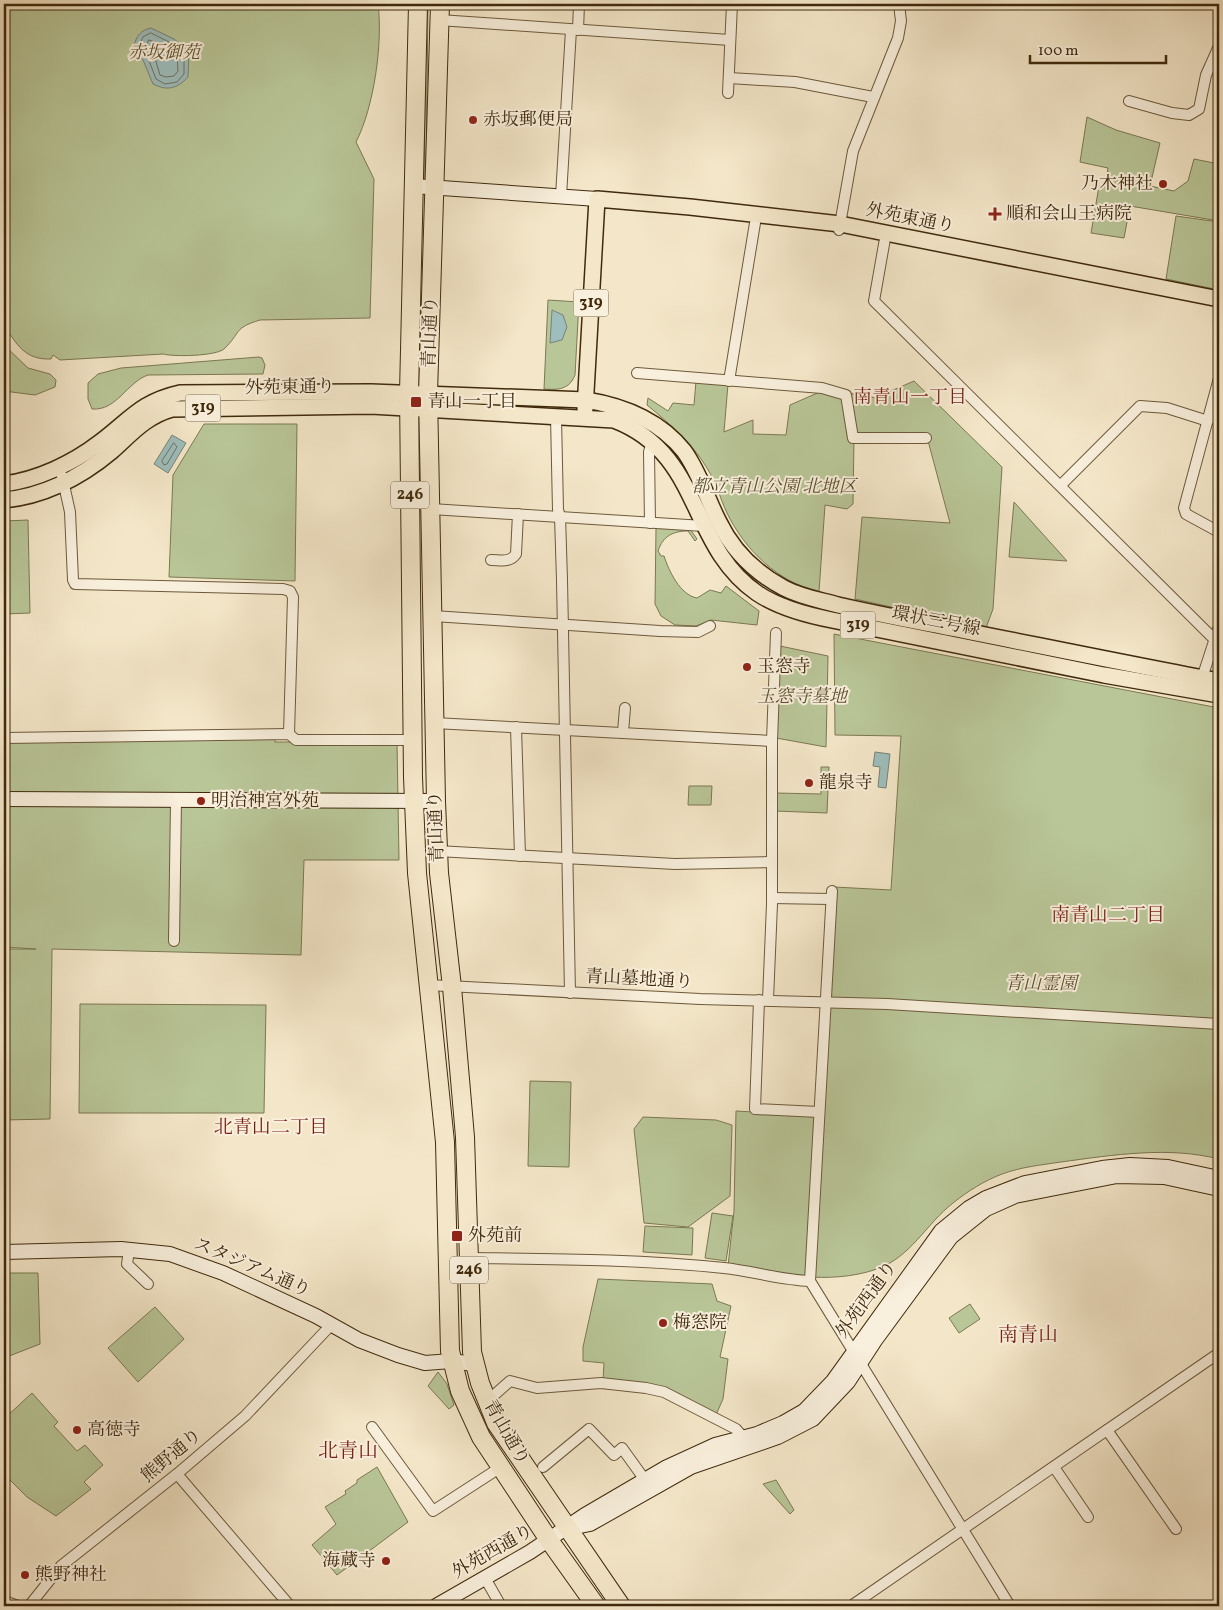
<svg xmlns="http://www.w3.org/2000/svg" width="1223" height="1610" font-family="Vollkorn,'Noto Serif JP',serif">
<rect width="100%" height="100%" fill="#f4e7c9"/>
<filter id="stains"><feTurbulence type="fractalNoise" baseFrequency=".004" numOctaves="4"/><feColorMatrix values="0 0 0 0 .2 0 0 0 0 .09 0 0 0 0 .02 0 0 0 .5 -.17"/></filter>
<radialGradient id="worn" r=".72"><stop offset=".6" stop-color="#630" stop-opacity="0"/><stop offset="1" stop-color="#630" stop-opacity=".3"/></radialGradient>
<g fill="#b9c698" stroke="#7c7852">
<path d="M 4,4 L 378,4 C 383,43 374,107 356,142 L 374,179 L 370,318 L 260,320 C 233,328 241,333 224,349 C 216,356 174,357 163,354 L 60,360 L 53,355 L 51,359 C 25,360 17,345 4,325 Z"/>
<path d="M 426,4 L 428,4 L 426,180 L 424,181 Z"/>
<path d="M 1087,117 L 1116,130 L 1160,143 L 1150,186 L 1174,191 L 1188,181 L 1194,159 L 1219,164 L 1219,221 L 1130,206 L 1124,238 L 1091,233 L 1099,186 L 1105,187 L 1108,168 L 1080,162 Z"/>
<path d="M 1176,216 L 1219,222 L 1219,290 L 1166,279 Z"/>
<path d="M 548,300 L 579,302 L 575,375 C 569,390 558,390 544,389 Z"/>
<path d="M 4,345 L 28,368 L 50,374 L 56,380 L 55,387 L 35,395 L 4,391 Z"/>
<path d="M 259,357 L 262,358 L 265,365 L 263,374 L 148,375 C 127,382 117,411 92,409 L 88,399 L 88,383 L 98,374 L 121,368 Z"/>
<path d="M 696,381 L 728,384 L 724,432 L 753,420 L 753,434 L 786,435 L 790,405 L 822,391 L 866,395 L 875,398 L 914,381 L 1002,467 L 993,609 L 986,628 L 855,599 L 862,517 L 950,523 L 927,437 L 854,438 L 853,504 L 847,509 L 825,505 L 819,592 C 778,582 745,550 727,513 C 720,498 716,482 707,468 C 692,443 670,424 647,405 L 648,398 L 668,411 L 673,403 L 694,405 Z"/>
<path d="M 204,424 L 297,424 L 295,581 L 169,577 L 173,475 Z"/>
<path d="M 1014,502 L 1067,561 L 1009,557 Z"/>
<path d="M 28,520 L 30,613 L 4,614 L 4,521 Z"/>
<path d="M 656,528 L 690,529 L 697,539 L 695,541 L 688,531 C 673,531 663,536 658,551 L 661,556 L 664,556 C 669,571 680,595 697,598 L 710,590 L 721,593 L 726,586 L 759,611 L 757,625 L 711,620 L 696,626 L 675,625 L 661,616 L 655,604 Z"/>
<path d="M 834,634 L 1219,708 L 1219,1159 C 1168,1146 1113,1155 1061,1162 C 1041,1165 1021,1167 1002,1174 C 984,1181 968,1191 953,1203 C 926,1224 911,1257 877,1269 C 828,1286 777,1273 728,1266 L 734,1211 L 736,1111 L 823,1116 L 834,887 L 891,890 L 901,736 L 835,735 Z"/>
<path d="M 780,646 L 828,656 L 826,747 L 776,738 Z"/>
<path d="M 275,738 L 275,742 L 397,742 L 399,860 L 304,860 L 301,955 L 52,949 L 50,1119 L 4,1120 L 4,949 L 36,949 L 4,947 L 4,741 Z"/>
<path d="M 821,767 L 829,767 L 827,813 L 775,811 L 775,793 L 821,794 Z"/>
<path d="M 689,786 L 712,786 L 711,805 L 688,805 Z"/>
<path d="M 80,1004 L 266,1005 L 264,1113 L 79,1113 Z"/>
<path d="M 530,1081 L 571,1082 L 569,1167 L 528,1166 Z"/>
<path d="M 643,1117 L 716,1120 L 732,1125 L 730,1196 L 688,1227 L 644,1223 L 634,1129 Z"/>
<path d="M 712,1213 L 733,1216 L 726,1261 L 705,1258 Z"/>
<path d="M 645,1226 L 693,1228 L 692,1255 L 643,1252 Z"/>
<path d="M 4,1273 L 38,1273 L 40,1344 L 4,1358 Z"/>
<path d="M 598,1279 L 712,1284 L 717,1301 L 731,1306 L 720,1357 L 728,1359 L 723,1399 L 715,1417 L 676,1395 L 603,1381 L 604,1363 L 583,1361 L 583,1347 Z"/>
<path d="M 970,1304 L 980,1319 L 959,1333 L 949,1318 Z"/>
<path d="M 155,1307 L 184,1339 L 138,1382 L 108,1348 Z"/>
<path d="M 438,1372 L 447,1384 L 454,1405 L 449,1409 L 428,1386 Z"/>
<path d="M 32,1393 L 58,1422 L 54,1426 L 77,1451 L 85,1445 L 103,1465 L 84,1482 L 91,1489 L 56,1516 L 27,1497 L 4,1474 L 4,1419 Z"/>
<path d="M 377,1467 L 408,1522 L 337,1575 L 312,1545 L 336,1524 L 325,1507 L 346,1494 L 345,1491 L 357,1483 L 357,1480 Z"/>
<path d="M 776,1480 L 794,1510 L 790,1514 L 763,1484 Z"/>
</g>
<g fill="#9ebebd" stroke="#788376">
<path d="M 151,28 L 174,39 L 189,51 L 188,77 C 177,89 167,91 153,84 L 143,60 L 136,53 L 134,46 C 136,36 141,30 151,28 Z"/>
<path d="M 552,310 L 563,315 L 567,327 L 562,340 L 550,343 Z"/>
<path d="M 172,435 L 186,443 L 168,473 L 154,464 Z"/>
<path d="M 875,752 L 890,754 L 886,788 L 878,787 L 880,767 L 873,766 Z"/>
</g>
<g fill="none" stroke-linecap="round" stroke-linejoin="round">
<g stroke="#6f7464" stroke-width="1">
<path d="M 151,33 L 171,43 L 184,53 L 184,74 L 177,82 L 165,84 L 156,79 L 148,58 L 139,46 L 143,37 Z"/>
<path d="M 149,40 L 160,44 L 177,56 L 178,71 L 174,76 L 166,77 L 160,75 L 154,55 L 146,47 Z"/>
<path d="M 174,443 L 177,447 L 167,464 L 164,465 L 162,461 Z"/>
</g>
<g stroke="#6d593b" stroke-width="12">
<g id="street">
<path d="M 439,20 L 730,40"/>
<path d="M 578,30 L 579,4"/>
<path d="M 729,78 L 795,82 L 873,97"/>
<path d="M 728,93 L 732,4"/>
<path d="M 1129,101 L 1172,113 L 1189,115 L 1199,109 L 1206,75 L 1219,46"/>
<path d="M 561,196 L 571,30"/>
<path d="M 839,230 L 853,151 L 898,38 L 901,21 L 899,4"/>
<path d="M 886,233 L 874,301 L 1215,640"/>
<path d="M 1219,300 L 1219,337"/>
<path d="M 637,373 L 822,388 L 846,395 L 853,438 L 926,438"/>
<path d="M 1219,378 L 1184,508 L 1186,514 L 1219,532"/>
<path d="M 729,381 L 755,223"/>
<path d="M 556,417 L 558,510 L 560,516 L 562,580 L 570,993"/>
<path d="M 62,476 L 70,512 L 73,580 L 75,584 L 283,589 L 290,591 L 293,597 L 289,734"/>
<path d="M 1061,485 L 1140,406 L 1167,408 L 1208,421"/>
<path d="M 431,509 L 704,526"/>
<path d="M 650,523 L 649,452 L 652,442"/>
<path d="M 491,560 C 501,560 510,563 516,554 L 518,514"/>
<path d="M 433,616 L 660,631 L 698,632 L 710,626"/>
<path d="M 1206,680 L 1202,678 L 1219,626"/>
<path d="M 434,723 L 772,741"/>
<path d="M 516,727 L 520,856"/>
<path d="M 623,732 L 625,708"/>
<path d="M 4,738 L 289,734 L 296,740 L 414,740"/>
<path d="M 437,851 L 675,864 L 771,862"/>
<path d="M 832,891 L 810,1281 L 1010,1606"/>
<path d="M 772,898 L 831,899"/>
<path d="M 174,941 L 176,800"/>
<path d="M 428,985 L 700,999 L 887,1004 L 1219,1024"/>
<path d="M 759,1000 L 755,1109 L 819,1112"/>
<path d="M 768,1000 L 772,904 L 772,741 L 776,633"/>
<path d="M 129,1250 L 127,1264 L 148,1284"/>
<path d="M 469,1258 C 554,1259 639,1259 724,1268 C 752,1271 781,1280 810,1281"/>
<path d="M 489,1406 L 493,1396 L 510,1381 L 537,1388 L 601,1383 L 646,1388 L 664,1392 L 736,1429 L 743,1437"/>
<path d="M 372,1427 L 433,1511 L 501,1467"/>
<path d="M 1107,1430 L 1176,1529"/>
<path d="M 543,1467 L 589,1429 L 614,1455 L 622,1448 L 645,1480"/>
<path d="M 1054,1467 L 1088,1517"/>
<path d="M 177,1474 L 290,1606"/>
<path d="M 485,1578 L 501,1606"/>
<path d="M 4,1601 L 18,1606"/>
<path d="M 29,1606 L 61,1566 L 177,1474 L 245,1416 L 331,1325"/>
<path d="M 851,1606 L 1219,1353"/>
</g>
</g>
<g stroke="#402a0c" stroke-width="16">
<g id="secondary">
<path d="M 413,186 L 597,199"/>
<path d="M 4,799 L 436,801"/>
<path d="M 4,1252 L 121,1249 L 170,1254 L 223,1273 L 316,1316 L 359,1340 L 398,1355 L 425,1363 L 451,1361 L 474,1364"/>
<path d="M 570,1528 L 590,1524 L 691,1467 L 778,1437 L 813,1419 L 848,1382 L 876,1339 L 951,1237 L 986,1209 L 1015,1196 L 1117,1176 L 1164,1177 L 1219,1189"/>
<path d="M 436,1606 L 530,1552 L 585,1515 L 667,1467 L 715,1445 L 757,1434 L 783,1423 L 804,1411 L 833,1381 L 941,1231 L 969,1208 L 986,1198 L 1025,1183 L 1102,1168 L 1130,1165 L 1168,1167 L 1219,1178"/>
</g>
</g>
<g stroke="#402a0c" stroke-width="18">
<g id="primary">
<path d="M 585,409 L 597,199 L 690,207 L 840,224 L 1219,299"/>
<path d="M 4,484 C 37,480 73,463 99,443 C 130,420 140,402 180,393 L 371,392 L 586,400 C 624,406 659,420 684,451 C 700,473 707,499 719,522 C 733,551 756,573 784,588 C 801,597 820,600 838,605 C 869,612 899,618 930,624 C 1027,643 1123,663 1219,681"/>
<path d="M 4,500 C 44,496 81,477 112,451 C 131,434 146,416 172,409 L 371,406 L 614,420 C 703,454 687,544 757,593 C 779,608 806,615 832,620 L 1104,675 L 1219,695"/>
</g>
</g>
<g stroke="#402a0c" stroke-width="20">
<g id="highway">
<path d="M 418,4 L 409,393 L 413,777 L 417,873 L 445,1142 L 450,1351 L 460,1391 L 481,1437 L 549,1540 L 596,1606"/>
<path d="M 440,4 L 428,394 L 436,801 L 439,873 L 452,987 L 465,1137 L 472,1352 L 480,1383 L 496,1423 L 621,1606"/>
</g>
</g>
<use href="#street" stroke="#f8efdc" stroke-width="10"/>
<use href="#secondary" stroke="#f8efdc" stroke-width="14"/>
<use href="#primary" stroke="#f4e7c9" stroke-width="15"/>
<use href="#highway" stroke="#f4e7c9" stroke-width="18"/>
</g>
<g fill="#8f2418" stroke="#f8efdc" stroke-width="2">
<circle cx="473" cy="120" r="5"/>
<circle cx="1163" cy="184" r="5"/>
<path d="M992.5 206.5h5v5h5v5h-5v5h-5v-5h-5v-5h5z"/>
<rect x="410" y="396" width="12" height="12" rx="2.5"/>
<circle cx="747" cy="667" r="5"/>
<circle cx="809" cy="783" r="5"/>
<circle cx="201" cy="801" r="5"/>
<rect x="451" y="1230" width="12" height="12" rx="2.5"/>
<circle cx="663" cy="1323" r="5"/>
<circle cx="77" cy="1430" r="5"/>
<circle cx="386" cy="1561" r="5"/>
<circle cx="25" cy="1575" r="5"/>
</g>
<g text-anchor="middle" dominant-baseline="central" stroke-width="4" stroke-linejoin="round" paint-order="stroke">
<g fill="#f8efdc" stroke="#77654a" stroke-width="1">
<rect x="573.5" y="289.5" width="35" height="27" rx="4"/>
<rect x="185.5" y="394.5" width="35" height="27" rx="4"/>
<rect x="391" y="481.5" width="38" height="27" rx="4"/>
<rect x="840.5" y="611.5" width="35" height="27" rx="4"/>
<rect x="450" y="1256.5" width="38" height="27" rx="4"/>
</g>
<g font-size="16" font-weight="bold" fill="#402a0c">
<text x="591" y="303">319</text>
<text x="203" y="408">319</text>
<text x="410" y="495">246</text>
<text x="858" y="625">319</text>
<text x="469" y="1270">246</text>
</g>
<g font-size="18" font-style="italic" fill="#5e512f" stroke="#f8efdc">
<text x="164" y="53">赤坂御苑</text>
<text x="774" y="487">都立青山公園 北地区</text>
<text x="802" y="697">玉窓寺墓地</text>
<text x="1041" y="984">青山霊園</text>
</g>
<g font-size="18" fill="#402a0c" stroke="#f8efdc" text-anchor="start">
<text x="483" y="120">赤坂郵便局</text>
<text x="1153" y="184" text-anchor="end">乃木神社</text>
<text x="1006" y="214">順和会山王病院</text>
<text x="427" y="402">青山一丁目</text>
<text x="757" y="667">玉窓寺</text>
<text x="819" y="783">龍泉寺</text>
<text x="211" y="801">明治神宮外苑</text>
<text x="468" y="1236">外苑前</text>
<text x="673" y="1323">梅窓院</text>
<text x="87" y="1430">高徳寺</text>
<text x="376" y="1561" text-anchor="end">海蔵寺</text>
<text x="35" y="1575">熊野神社</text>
</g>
<g font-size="18" fill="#402a0c" stroke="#f8efdc">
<text transform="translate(910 219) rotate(11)">外苑東通り</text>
<text transform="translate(431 332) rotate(-88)">青山通り</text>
<text transform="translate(290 388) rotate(-1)">外苑東通り</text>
<text transform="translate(936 622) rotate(11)">環状三号線</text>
<text transform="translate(437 827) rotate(-92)">青山通り</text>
<text transform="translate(639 980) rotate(3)">青山墓地通り</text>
<text transform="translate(252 1268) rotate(23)">スタジアム通り</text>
<text transform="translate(867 1300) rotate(-54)">外苑西通り</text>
<text transform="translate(506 1433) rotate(60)">青山通り</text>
<text transform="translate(172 1456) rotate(-40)">熊野通り</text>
<text transform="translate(493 1552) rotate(-30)">外苑西通り</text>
</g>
<g font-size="19" fill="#7a1f14" stroke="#f8efdc">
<text x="910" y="398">南青山一丁目</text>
<text x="1108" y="916">南青山二丁目</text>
<text x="271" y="1128">北青山二丁目</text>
</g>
<g font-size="20" fill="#7a1f14" stroke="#f8efdc">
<text x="1028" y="1336">南青山</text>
<text x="348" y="1452">北青山</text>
</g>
</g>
<rect width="1223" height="1610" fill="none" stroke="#f4e7c9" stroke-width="20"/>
<rect x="5" y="5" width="1213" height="1600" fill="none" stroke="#402a0c" stroke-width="2.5"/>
<rect x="10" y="10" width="1203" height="1590" fill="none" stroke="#402a0c"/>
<path d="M1030 55v8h136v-8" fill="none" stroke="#402a0c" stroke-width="2.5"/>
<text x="1038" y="55" font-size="15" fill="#402a0c" stroke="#f8efdc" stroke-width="4" paint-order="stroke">100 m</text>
<rect width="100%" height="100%" filter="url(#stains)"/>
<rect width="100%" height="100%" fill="url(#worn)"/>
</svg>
